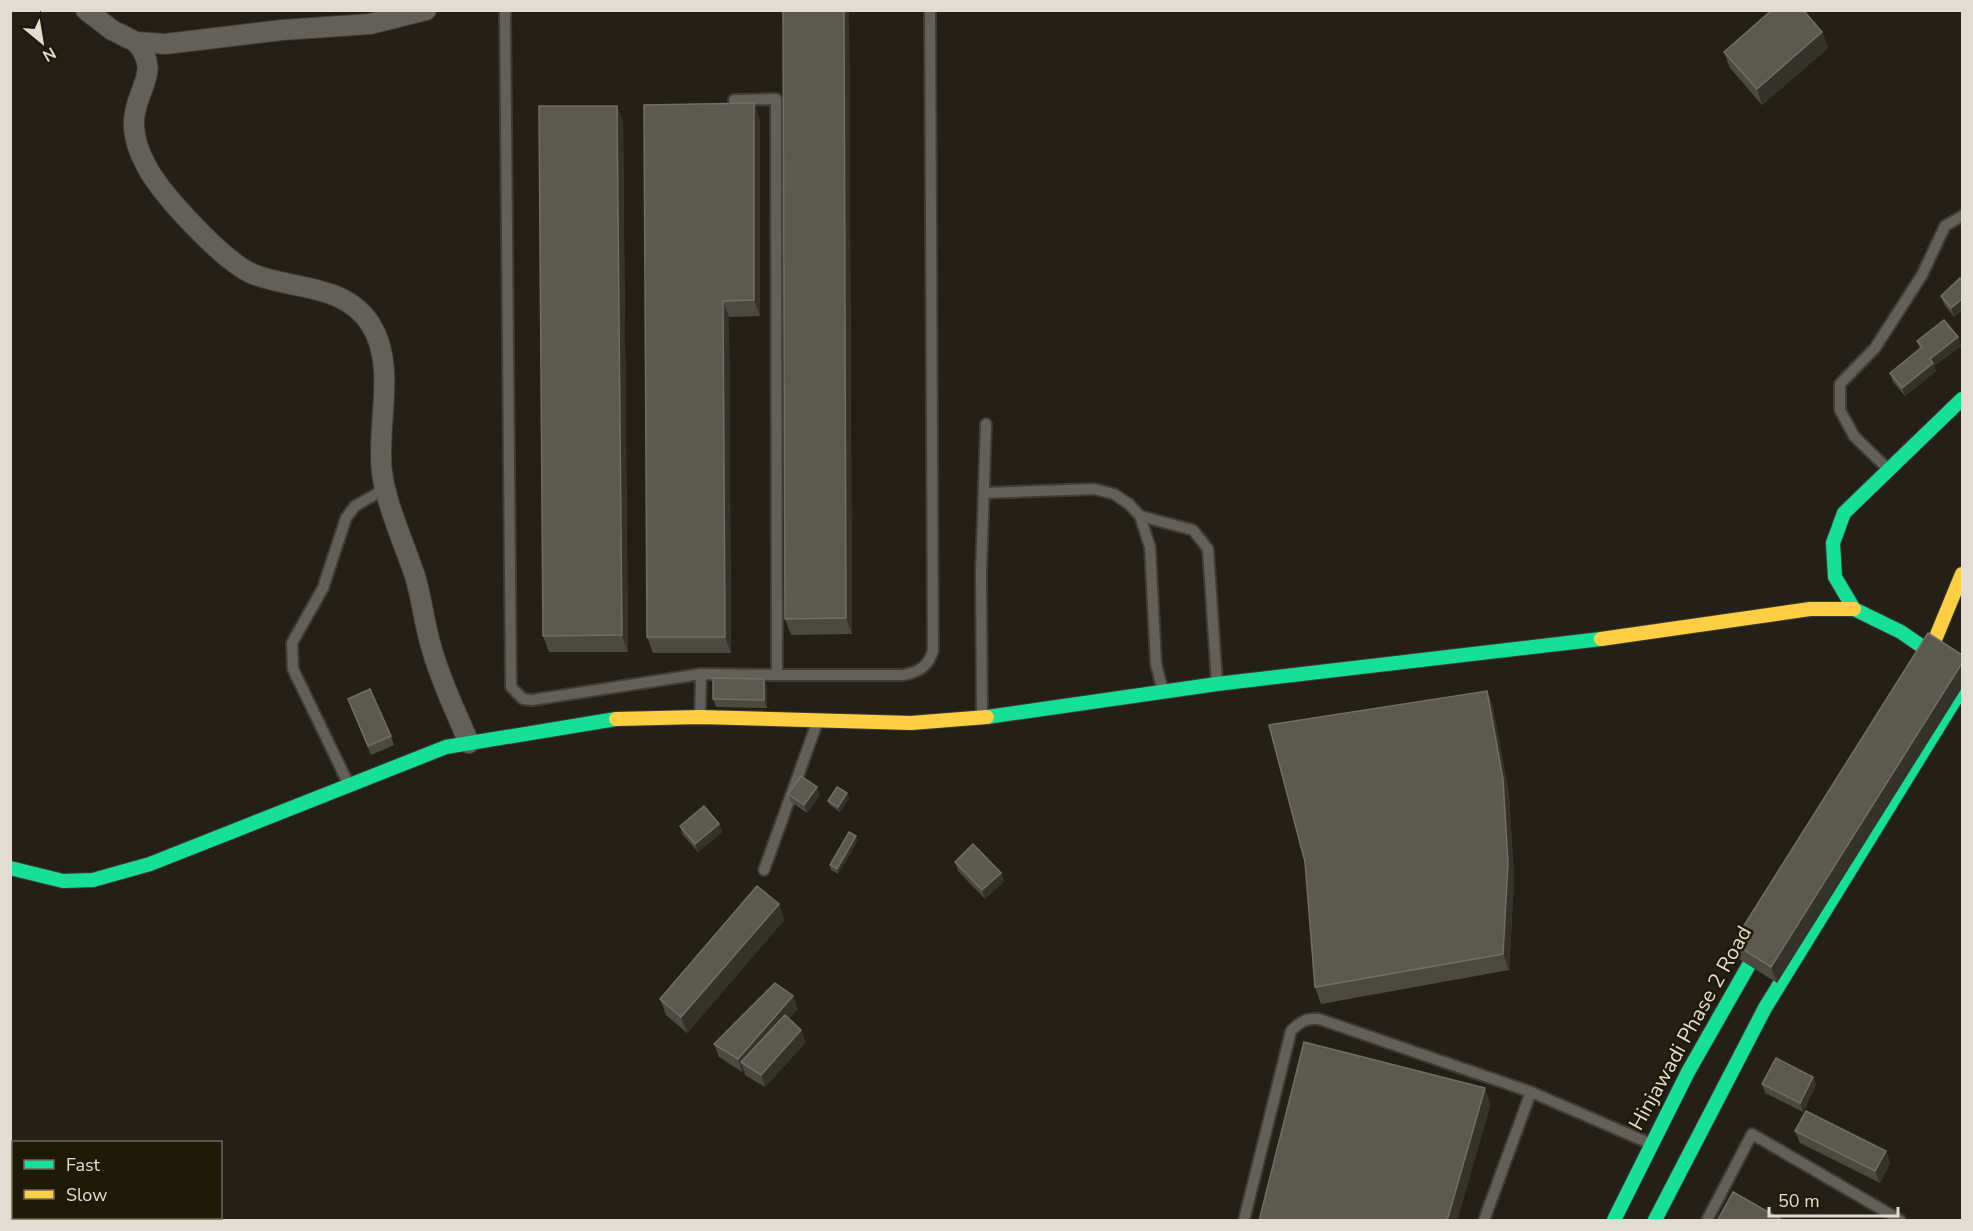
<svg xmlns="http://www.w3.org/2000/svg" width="1973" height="1231" font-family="'Nunito Sans',sans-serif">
<rect width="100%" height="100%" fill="#242017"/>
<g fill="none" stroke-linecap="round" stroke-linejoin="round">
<g stroke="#3f3c35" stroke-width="14">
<g id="lane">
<path d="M 505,10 L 511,687 L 523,699 L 532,700 L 701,674"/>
<path d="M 1889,470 L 1854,436 L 1840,410 L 1840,384 L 1875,348 L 1922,275 L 1945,226 L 1962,216"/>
<path d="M 984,493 L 1094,489 L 1114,494 L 1129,504 L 1140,516 L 1150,547 L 1156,664 L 1163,692"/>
<path d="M 1140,516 L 1193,530 L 1208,549 L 1217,683"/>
<path d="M 777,675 L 903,675 C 919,672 929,666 933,650 L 930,10"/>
<path d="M 700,717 L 701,674 L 777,675 L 776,99 L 734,100"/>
<path d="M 982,717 L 981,573 L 986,424"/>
<path d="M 349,785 L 293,669 L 292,643 L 323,588 L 346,518 L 355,506 L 385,489"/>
<path d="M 764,870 L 817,723"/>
<path d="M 1244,1220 L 1291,1031 C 1300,1022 1306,1018 1319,1019 L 1531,1092 L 1649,1143"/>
<path d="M 1484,1220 L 1531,1092"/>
<path d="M 1707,1220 L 1752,1134 L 1900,1220"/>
</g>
</g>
<g stroke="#3f3c35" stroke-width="22">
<g id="street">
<path d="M 86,10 L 112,30 L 136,42 L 165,44 L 282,30 L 370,24 L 426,10"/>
<path d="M 136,42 C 160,70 140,84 135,113 C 131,132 139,153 148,169 C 164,197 224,262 253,274 C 292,290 345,283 371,325 C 397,367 376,425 382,472 C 385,501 405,546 415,576 C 422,599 424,623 431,646 C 440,680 456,712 469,743"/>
</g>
</g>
<g stroke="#3f3c35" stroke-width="16">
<g id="fast">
<path d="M 1930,652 L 1901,632 L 1854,609 L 1835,577 L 1833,543 L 1844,513 L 1962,399"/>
<path d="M 987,717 L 1217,684 L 1601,639"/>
<path d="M 10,868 L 63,881 L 93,880 L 150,864 L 446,747 L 616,719"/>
<path d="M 1614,1220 L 1688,1072 L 1770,928"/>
<path d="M 1655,1220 L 1765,1008 L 1962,688"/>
</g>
</g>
<g stroke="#3f3c35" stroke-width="16">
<g id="slow">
<path d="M 1601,639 L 1810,609 L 1854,609"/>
<path d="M 1920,676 L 1962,574"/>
<path d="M 616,719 L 700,717 L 911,723 L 987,717"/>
</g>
</g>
<use href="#lane" stroke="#636059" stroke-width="10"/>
<use href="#street" stroke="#636059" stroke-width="20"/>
<use href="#fast" stroke="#16e098" stroke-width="14"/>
<use href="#slow" stroke="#ffcf43" stroke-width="14"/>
</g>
<g fill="#4c4941">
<path d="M 783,10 L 849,10 L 852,634 L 791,635 L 785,619 Z"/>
<path d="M 1822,32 L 1828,48 L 1762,105 L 1730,68 L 1724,52 Z"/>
<path d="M 617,106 L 623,122 L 628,652 L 549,652 L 543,636 Z"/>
<path d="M 760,119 L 760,316 L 729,317 L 731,653 L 653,653 L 647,637 Z"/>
<path d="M 1962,281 L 1962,310 L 1954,317 L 1944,304 L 1941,296 Z"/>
<path d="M 1958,337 L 1961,346 L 1934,366 L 1936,371 L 1905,396 L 1893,382 L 1890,373 L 1920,349 L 1917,341 Z"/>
<path d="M 1962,655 L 1777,983 L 1739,959 L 1733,943 Z"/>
<path d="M 767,687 L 767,708 L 716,707 L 713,699 Z"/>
<path d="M 1487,691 L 1493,707 L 1509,795 L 1514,879 L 1509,970 L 1321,1004 L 1315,987 Z"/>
<path d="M 348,699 L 391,736 L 394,745 L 371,755 Z"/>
<path d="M 847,793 L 849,798 L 840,812 L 830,805 L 828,801 Z"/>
<path d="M 788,794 L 820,795 L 807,813 L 791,802 Z"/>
<path d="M 719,824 L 722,832 L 698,852 L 683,835 L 680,826 Z"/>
<path d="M 858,840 L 838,874 L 831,870 L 830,865 Z"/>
<path d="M 955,862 L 1001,873 L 1004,881 L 985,899 L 958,871 Z"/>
<path d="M 779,904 L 784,920 L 687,1033 L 666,1015 L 660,999 Z"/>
<path d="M 798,1009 L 789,1019 L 806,1042 L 765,1087 L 745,1075 L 744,1070 L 742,1072 L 719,1057 L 714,1044 Z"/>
<path d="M 1813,1077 L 1816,1085 L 1803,1112 L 1765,1093 L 1762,1084 Z"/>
<path d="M 1795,1131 L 1886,1151 L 1890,1163 L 1880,1183 L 1800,1143 Z"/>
</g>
<g fill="#35322a">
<path d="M 844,10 L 849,10 L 852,634 L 846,618 Z"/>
<path d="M 1822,32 L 1828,48 L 1762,105 L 1757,89 Z"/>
<path d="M 754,103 L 760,119 L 760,316 L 754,300 Z"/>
<path d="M 617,106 L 623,122 L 628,652 L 622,635 Z"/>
<path d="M 1962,299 L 1962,310 L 1954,317 L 1951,308 Z"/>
<path d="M 723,301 L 729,317 L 731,653 L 725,637 Z"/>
<path d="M 1958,337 L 1961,346 L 1934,366 L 1936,371 L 1905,396 L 1902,388 L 1930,359 Z"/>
<path d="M 1962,663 L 1962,688 L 1777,983 L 1771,967 Z"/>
<path d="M 764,679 L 767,687 L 767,708 L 764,700 Z"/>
<path d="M 1487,691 L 1493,707 L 1509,795 L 1514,879 L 1509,970 L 1503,954 Z"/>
<path d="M 817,787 L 820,795 L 807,813 L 804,805 Z"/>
<path d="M 847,793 L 849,798 L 840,812 L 838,807 Z"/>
<path d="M 719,824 L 722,832 L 698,852 L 695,844 Z"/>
<path d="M 856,836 L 858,840 L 838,874 L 837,869 Z"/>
<path d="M 1001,873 L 1004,881 L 985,899 L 982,890 Z"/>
<path d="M 779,904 L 784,920 L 687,1033 L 681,1017 Z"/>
<path d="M 793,996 L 798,1009 L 747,1066 L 741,1062 L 744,1070 L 742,1072 L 738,1059 Z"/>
<path d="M 801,1030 L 806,1042 L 765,1087 L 761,1075 Z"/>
<path d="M 1813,1077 L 1816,1085 L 1803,1112 L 1800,1103 Z"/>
<path d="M 1485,1088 L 1491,1104 L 1457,1221 L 1447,1221 Z"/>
<path d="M 1886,1151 L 1890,1163 L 1880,1183 L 1875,1171 Z"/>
</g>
<g fill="#5c5951" stroke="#716e65" stroke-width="1.5">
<path d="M 783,10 L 844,10 L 846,618 L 785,619 Z"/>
<path d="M 1772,10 L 1803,10 L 1822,32 L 1757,89 L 1724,52 Z"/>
<path d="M 754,103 L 754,300 L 723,301 L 725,637 L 647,637 L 644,105 Z"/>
<path d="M 539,106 L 617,106 L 622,635 L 543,636 Z"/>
<path d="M 1960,278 L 1962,281 L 1962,299 L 1951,308 L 1941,296 Z"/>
<path d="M 1944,320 L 1958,337 L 1930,359 L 1933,363 L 1902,388 L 1890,373 L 1922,347 L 1917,341 Z"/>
<path d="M 1928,633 L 1962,655 L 1962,663 L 1771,967 L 1733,943 Z"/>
<path d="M 713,678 L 764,679 L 764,700 L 713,699 Z"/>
<path d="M 370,689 L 391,736 L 368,746 L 348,699 Z"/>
<path d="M 1487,691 L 1503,779 L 1508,863 L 1503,954 L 1315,987 L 1305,862 L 1269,725 Z"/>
<path d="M 801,776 L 817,787 L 804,805 L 788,794 Z"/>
<path d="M 837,787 L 847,793 L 838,807 L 828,801 Z"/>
<path d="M 704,806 L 719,824 L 695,844 L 680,826 Z"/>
<path d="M 849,832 L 856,836 L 837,869 L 830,865 Z"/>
<path d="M 973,844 L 1001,873 L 982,890 L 955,862 Z"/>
<path d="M 757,886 L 779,904 L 681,1017 L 660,999 Z"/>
<path d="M 775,983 L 793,996 L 738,1059 L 714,1044 Z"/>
<path d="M 785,1015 L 801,1030 L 761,1075 L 741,1062 Z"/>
<path d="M 1304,1042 L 1485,1088 L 1447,1221 L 1259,1221 Z"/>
<path d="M 1776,1058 L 1813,1077 L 1800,1103 L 1762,1084 Z"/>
<path d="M 1806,1111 L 1886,1151 L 1875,1171 L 1795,1131 Z"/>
<path d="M 1733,1192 L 1784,1221 L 1717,1221 Z"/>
</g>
<g text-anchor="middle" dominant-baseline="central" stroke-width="5" stroke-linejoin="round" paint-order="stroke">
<g font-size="21" fill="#e1ddd2" stroke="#1f1908">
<text transform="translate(1690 1028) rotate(-61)">Hinjawadi Phase 2 Road</text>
</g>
</g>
<rect width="1973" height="1231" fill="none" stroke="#e1ddd2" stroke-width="24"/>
<rect x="12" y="1141" width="210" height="78" fill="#1f1908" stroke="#6d6759" stroke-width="1.5"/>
<rect x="24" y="1160" width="30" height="9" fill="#16e098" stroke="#6d6759" stroke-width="1.5"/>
<text x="66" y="1171" font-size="18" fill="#e1ddd2">Fast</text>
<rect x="24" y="1190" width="30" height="9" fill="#ffcf43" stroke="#6d6759" stroke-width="1.5"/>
<text x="66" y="1201" font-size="18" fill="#e1ddd2">Slow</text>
<g transform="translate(42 42) rotate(150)" stroke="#1f1908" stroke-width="4.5" paint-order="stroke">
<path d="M0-4.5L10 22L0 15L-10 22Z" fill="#e1ddd2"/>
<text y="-9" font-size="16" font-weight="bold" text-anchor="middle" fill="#e1ddd2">N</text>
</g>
<path d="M1769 1207v9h129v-9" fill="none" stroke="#e1ddd2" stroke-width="3"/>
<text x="1778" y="1207" font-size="18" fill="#e1ddd2" stroke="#1f1908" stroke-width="4.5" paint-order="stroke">50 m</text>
</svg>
